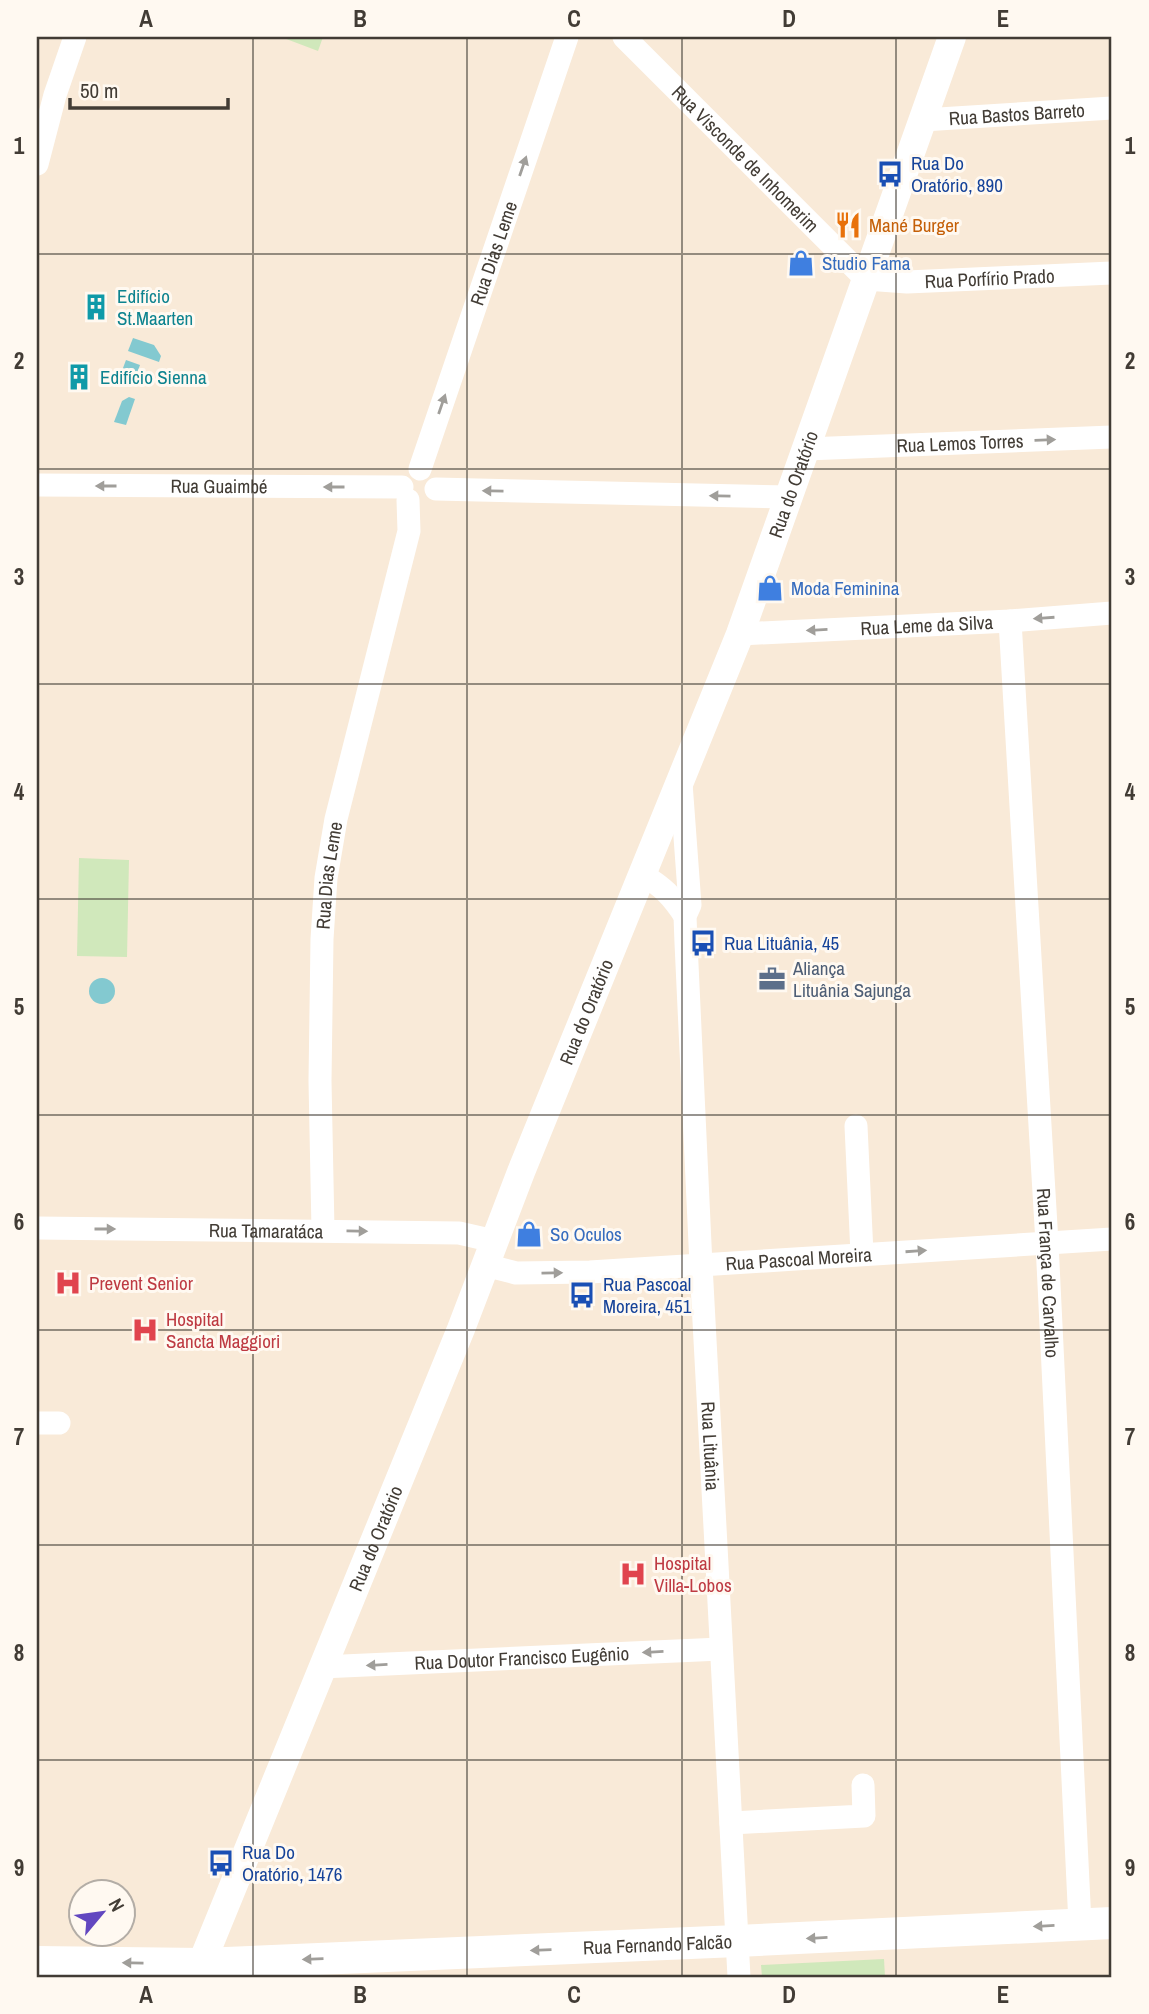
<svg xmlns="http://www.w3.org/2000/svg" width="1149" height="2014" font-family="'Archivo Narrow',sans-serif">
<rect width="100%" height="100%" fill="#f9ead8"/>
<g fill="#d0e8bb">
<path d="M 281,37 L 323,37 L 318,51 Z"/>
<path d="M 79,858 L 129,860 L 127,957 L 77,956 Z"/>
<path d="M 884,1959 L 885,1977 L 762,1977 L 761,1965 Z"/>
</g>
<g fill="#83c9d0">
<path d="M 133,338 L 154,345 L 161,356 L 159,362 L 128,351 Z"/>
<path d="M 126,360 L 140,365 L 134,381 L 120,376 Z"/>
<path d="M 129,397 L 135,399 L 126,425 L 114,422 L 122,401 Z"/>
<circle cx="102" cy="991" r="13"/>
</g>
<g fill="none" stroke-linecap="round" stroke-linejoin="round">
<g stroke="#fff" stroke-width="23">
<path id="s1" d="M 624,37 L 866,279 L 907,282 L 1112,273"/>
<path id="s2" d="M 923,120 L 1112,108"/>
<path d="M 37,164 L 55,95 L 75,37"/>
<path id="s3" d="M 806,449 L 1112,437"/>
<path id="s4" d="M 420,469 L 567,37"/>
<path id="s5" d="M 37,485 L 402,487"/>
<path d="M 436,489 L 789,497"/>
<path id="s6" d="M 1010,621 L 1047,1243 L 1080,1924"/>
<path id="s7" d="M 740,634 L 1010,621 L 1112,613"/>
<path id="s8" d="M 681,783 L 690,905 L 685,916 L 686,943 L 701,1265 L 739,1977"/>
<path d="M 643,875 C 663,887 672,896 685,916"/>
<path d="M 856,1126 L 862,1254"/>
<path id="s9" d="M 37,1228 L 459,1233 L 494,1241"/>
<path id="s10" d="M 323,1230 L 320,1081 L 322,939 L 326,878 L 336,819 L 409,531 L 408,500"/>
<path id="s11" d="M 485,1265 L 516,1273 L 590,1272 L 1112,1239"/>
<path d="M 37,1423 L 59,1423"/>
<path id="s12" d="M 321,1667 L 721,1649"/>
<path d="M 731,1823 L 864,1816 L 863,1785"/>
</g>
<path stroke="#fff" stroke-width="28" id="s13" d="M 196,1977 L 461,1329 L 521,1172 L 740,634 L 952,37"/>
<path stroke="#fff" stroke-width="32" id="s14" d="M 37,1962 L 202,1964 L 737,1941 L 1112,1923"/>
</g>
<defs><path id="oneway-solid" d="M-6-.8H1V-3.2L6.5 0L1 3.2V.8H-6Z" transform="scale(1.75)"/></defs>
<g fill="#a09e9a">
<use href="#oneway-solid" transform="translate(523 166) rotate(-71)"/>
<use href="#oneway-solid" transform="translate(442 404) rotate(-71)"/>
<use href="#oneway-solid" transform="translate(1045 440) rotate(-2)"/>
<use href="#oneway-solid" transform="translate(106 486) rotate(-180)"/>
<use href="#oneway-solid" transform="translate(334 487) rotate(-180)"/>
<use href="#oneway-solid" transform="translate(493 491) rotate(-179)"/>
<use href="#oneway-solid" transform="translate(720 496) rotate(-179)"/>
<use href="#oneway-solid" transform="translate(1044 618) rotate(176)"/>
<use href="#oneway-solid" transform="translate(817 630) rotate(177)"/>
<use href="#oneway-solid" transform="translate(105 1229)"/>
<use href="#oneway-solid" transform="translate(357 1231) rotate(1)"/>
<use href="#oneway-solid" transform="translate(916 1251) rotate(-4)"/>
<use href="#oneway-solid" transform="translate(552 1273) rotate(-1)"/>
<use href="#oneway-solid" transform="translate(653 1652) rotate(177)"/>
<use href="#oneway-solid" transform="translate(377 1665) rotate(177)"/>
<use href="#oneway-solid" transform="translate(1044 1926) rotate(177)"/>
<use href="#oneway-solid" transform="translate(817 1938) rotate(177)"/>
<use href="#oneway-solid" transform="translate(541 1950) rotate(178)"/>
<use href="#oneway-solid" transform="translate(313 1959) rotate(178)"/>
<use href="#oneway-solid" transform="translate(133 1963) rotate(-179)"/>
</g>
<path fill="none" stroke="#423c35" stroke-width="2" stroke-opacity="0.55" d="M 253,37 L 253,1977M 467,37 L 467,1977M 682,37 L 682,1977M 896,37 L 896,1977M 37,254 L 1112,254M 37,469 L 1112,469M 37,684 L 1112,684M 37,899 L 1112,899M 37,1115 L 1112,1115M 37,1330 L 1112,1330M 37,1545 L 1112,1545M 37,1760 L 1112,1760"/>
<defs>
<g id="bus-bare" transform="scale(2.1)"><path d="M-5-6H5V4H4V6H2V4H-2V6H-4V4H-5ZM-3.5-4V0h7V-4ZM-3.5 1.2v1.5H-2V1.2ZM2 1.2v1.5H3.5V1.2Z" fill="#1a4fb4" stroke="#fff9f1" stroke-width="2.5" paint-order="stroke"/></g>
<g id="restaurant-bare" transform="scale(2.1)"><path d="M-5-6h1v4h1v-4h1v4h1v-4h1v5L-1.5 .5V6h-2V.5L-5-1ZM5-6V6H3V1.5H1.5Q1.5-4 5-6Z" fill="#e8710a" stroke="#fff9f1" stroke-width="2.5" paint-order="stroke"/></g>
<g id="shop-bare" transform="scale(2.1)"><path d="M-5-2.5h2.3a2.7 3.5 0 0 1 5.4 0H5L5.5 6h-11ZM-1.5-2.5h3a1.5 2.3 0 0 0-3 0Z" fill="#3f7fe0" stroke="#fff9f1" stroke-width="2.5" paint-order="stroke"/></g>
<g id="building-bare" transform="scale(2.1)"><path d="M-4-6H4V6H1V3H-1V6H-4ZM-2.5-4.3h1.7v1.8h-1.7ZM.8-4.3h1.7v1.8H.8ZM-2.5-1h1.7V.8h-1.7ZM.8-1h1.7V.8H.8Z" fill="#0f9aa8" stroke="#fff9f1" stroke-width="2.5" paint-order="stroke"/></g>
<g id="office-bare" transform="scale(2.1)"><path d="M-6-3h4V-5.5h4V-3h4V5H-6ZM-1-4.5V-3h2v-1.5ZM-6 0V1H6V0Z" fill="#5c6f8a" stroke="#fff9f1" stroke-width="2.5" paint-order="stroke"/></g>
<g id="hospital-bare" transform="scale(2.1)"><path d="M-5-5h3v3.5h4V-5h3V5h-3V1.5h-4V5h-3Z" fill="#e0444e" stroke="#fff9f1" stroke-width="2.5" paint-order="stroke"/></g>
</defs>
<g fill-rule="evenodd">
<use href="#bus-bare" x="890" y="174"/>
<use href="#restaurant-bare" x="848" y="225"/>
<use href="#shop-bare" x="801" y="263"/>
<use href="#building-bare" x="96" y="307"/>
<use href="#building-bare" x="79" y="377"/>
<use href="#shop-bare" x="770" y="588"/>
<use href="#bus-bare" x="703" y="943"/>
<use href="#office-bare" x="772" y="979"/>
<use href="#shop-bare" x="529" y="1234"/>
<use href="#hospital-bare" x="68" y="1283"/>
<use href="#bus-bare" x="582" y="1295"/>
<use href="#hospital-bare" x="145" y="1330"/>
<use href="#hospital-bare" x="633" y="1574"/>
<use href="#bus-bare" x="221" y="1863"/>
</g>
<g text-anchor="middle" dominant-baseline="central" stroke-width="6" stroke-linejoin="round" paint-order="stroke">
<g font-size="19" fill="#423c35" stroke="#fff9f1">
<text stroke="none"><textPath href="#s2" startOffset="94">Rua Bastos Barreto</textPath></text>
<text stroke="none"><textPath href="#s1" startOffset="172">Rua Visconde de Inhomerim</textPath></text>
<text stroke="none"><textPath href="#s4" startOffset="228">Rua Dias Leme</textPath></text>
<text stroke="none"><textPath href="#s1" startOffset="466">Rua Porfírio Prado</textPath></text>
<text stroke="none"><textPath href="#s3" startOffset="154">Rua Lemos Torres</textPath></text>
<text stroke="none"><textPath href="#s13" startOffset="1608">Rua do Oratório</textPath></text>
<text stroke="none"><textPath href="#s5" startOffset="182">Rua Guaimbé</textPath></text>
<text stroke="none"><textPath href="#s7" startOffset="187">Rua Leme da Silva</textPath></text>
<text stroke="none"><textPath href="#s10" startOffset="355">Rua Dias Leme</textPath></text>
<text stroke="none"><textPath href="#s13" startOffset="1041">Rua do Oratório</textPath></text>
<text stroke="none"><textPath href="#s9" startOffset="229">Rua Tamaratáca</textPath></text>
<text stroke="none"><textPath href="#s11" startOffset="315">Rua Pascoal Moreira</textPath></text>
<text stroke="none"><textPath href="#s6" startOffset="653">Rua França de Carvalho</textPath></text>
<text stroke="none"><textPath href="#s8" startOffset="665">Rua Lituânia</textPath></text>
<text stroke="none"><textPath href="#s13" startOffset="474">Rua do Oratório</textPath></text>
<text stroke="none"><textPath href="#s12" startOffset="201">Rua Doutor Francisco Eugênio</textPath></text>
<text stroke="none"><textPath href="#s14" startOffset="621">Rua Fernando Falcão</textPath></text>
</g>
<g font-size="19" fill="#164399" stroke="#fff9f1" text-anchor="start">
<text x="911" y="163">Rua Do<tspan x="911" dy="22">Oratório, 890</tspan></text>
<text x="724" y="943">Rua Lituânia, 45</text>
<text x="603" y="1284">Rua Pascoal<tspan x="603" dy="22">Moreira, 451</tspan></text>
<text x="242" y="1852">Rua Do<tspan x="242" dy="22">Oratório, 1476</tspan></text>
</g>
<g font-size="19" fill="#c56008" stroke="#fff9f1" text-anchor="start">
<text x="869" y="225">Mané Burger</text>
</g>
<g font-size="19" fill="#366cbe" stroke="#fff9f1" text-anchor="start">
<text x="822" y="263">Studio Fama</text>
<text x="791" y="588">Moda Feminina</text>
<text x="550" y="1234">So Oculos</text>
</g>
<g font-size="19" fill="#0d838f" stroke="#fff9f1" text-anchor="start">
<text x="117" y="296">Edifício<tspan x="117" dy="22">St.Maarten</tspan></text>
<text x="100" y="377">Edifício Sienna</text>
</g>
<g font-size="19" fill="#4e5e75" stroke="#fff9f1" text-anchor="start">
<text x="793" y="968">Aliança<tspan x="793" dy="22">Lituânia Sajunga</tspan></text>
</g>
<g font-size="19" fill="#be3a42" stroke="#fff9f1" text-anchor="start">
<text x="89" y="1283">Prevent Senior</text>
<text x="166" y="1319">Hospital<tspan x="166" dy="22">Sancta Maggiori</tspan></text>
<text x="654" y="1563">Hospital<tspan x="654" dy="22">Villa-Lobos</tspan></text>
</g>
</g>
<rect width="1149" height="2014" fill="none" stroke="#fff9f1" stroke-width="77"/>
<g transform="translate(102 1913) rotate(61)"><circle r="33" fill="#fff9f1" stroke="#b3ada6" stroke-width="2"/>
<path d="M0-5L12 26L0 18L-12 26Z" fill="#6247c0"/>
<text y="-10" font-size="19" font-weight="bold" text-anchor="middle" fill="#423c35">N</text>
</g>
<path d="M70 98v10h158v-10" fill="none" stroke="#423c35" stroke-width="3.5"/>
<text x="80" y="98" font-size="21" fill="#423c35" stroke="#fff9f1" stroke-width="5" paint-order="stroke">50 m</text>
<rect x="38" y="38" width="1072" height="1938" fill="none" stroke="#423c35" stroke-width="2.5"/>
<g font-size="23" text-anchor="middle" font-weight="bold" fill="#423c35">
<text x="146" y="27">A</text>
<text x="360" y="27">B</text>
<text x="574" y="27">C</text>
<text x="789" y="27">D</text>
<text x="1003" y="27">E</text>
<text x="19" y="154">1</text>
<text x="1130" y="154">1</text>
<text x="19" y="369">2</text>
<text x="1130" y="369">2</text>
<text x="19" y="585">3</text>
<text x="1130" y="585">3</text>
<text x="19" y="800">4</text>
<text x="1130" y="800">4</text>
<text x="19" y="1015">5</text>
<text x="1130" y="1015">5</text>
<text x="19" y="1230">6</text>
<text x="1130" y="1230">6</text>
<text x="19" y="1445">7</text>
<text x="1130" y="1445">7</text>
<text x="19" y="1661">8</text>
<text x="1130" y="1661">8</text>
<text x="19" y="1876">9</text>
<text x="1130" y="1876">9</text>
<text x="146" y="2003">A</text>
<text x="360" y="2003">B</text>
<text x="574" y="2003">C</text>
<text x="789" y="2003">D</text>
<text x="1003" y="2003">E</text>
</g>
</svg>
